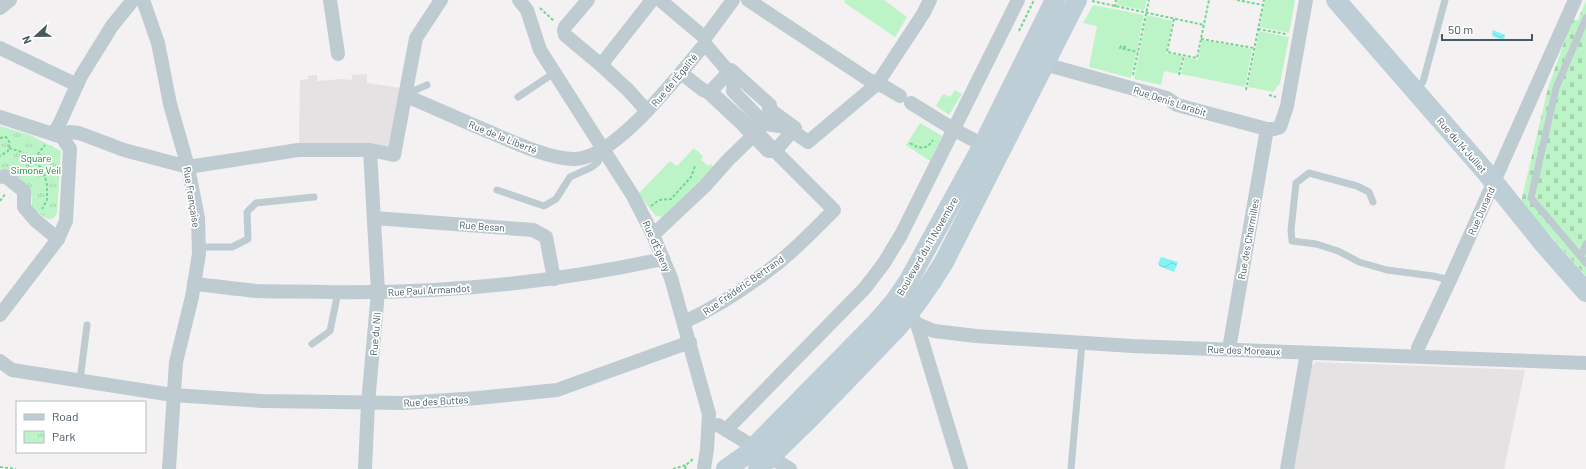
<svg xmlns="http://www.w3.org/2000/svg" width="1586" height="469" font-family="Barlow,sans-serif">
<defs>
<pattern id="cemetery-stones" width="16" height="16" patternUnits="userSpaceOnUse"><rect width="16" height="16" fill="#bdf4c7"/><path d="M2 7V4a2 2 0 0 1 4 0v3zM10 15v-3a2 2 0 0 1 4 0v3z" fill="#a4d3ae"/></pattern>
<pattern id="park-tufts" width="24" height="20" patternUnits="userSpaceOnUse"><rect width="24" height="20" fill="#bdf4c7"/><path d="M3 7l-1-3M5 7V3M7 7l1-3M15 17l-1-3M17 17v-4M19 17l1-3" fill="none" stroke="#a4d3ae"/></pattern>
<pattern id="water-waves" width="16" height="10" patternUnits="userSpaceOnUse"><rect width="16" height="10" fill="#86f4f5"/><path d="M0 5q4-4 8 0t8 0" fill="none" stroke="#75d3d5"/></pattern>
</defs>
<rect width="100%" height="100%" fill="#f4f1f2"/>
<g fill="#e5e2e4">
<path d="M 367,74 L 367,83 L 402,88 L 389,147 L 352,144 L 299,143 L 300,80 L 308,79 L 308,76 L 317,75 L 317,81 L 342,79 L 352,80 L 352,75 Z"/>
<path d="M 1316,362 L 1525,370 L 1504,469 L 1294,469 L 1311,366 Z"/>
</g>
<g fill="#bdf4c7">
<path d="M 844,0 L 884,0 L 907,17 L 895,37 L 845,3 Z"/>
<path d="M 1117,0 L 1147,0 L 1144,10 L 1117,5 Z"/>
<path d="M 1265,0 L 1295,0 L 1289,33 L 1260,27 Z"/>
<path d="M 1093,5 L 1144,15 L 1131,78 L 1089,67 L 1097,26 L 1083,23 Z"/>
<path d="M 1147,15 L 1172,21 L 1166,53 L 1182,56 L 1179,74 L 1164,71 L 1161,85 L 1134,79 Z"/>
<path d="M 1259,31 L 1289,37 L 1280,83 L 1273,92 L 1248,87 Z"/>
<path d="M 1202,40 L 1252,49 L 1245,87 L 1181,74 L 1185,57 L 1198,60 Z"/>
<path d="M 955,90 L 962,94 L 949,115 L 936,106 L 943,94 L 950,97 Z"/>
<path d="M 920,123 L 942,136 L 930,161 L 906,145 Z"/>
<path d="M 694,148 L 703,156 L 701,160 L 708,166 L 711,164 L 714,168 L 664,217 L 656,216 L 638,194 L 670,161 L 677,166 Z"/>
</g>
<path fill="url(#cemetery-stones)" d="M 1586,1 L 1586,276 L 1521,202 L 1548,88 L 1572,20 L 1578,20 Z"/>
<path fill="url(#park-tufts)" d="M 0,126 L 30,135 L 61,151 L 57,213 C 51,227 39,213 32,207 C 32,203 32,198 31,195 C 29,186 8,171 0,169 Z"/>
<g fill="url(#water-waves)">
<path d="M 1493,30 L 1505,35 L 1504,41 L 1492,36 Z"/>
<path d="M 1161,257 L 1178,262 L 1174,272 L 1159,266 L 1159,264 L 1158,263 Z"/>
</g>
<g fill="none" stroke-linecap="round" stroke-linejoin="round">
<g stroke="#71d690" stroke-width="2" stroke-dasharray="3 2" stroke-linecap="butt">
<path d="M 1237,0 L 1263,5"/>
<path d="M 1092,1 L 1204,25"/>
<path d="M 1115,7 L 1116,0"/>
<path d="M 540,8 L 554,21"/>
<path d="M 1174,19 L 1167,52 L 1197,58 L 1209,0"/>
<path d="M 1258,29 L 1286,34"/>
<path d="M 1019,31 L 1034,0"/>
<path d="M 1201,39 L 1254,48"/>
<path d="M 1126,47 L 1121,46 L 1120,48 L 1138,52"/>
<path d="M 1133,75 L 1149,0"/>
<path d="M 1179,75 L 1184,55"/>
<path d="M 1246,90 L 1264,0"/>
<path d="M 1269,95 L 1276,97"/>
<path d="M 0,138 L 6,137 L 10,143 L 8,151 L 0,156"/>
<path d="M 910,143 C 919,149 927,150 933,140"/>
<path d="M 9,148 L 22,152 L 43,169 L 47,185 L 47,200 L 42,209"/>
<path d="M 22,174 L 45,145"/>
<path d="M 0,201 L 6,193"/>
<path d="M 651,206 L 659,200 L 671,199 L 691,177 L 695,166"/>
<path d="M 0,467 L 16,469"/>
<path d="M 673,469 L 686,465"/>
<path d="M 685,469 L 686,465 L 693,459"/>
</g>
<g stroke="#beccd2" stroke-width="7">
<path d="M 1586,18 L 1556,88 L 1531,198 L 1586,263"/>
<path d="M 1416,89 L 1423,82 L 1445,0"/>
<path d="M 406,92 L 413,91 L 427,85"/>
<path d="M 518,97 L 554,73"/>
<path d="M 497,190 L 544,206 L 556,199 L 570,177 L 592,167 L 598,162 L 603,150"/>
<path d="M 1373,202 L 1369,192 L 1357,186 L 1309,173 L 1296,183 L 1291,230 L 1292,241 L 1316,244 L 1338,251 L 1359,262 L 1387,270 L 1433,276 L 1450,280"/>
<path d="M 198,247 L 232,247 L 248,239 L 247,212 L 256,203 L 314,197"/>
<path d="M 1581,256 L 1586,244"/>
<path d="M 312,344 L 330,331 L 338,292"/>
<path d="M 80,380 L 87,325"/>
<path d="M 1071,469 L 1082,343"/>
</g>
<g stroke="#beccd2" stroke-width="14">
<path d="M 143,0 L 158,43 L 170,104 L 188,167 L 198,218 L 199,254 L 192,297 L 176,362 L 169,469"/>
<path d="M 330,0 L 338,54"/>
<path d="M 519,0 L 527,10 L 540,50 L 633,196 L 653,235 L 671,278 L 709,414 L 707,449 L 704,469"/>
<path d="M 588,0 L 565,27 L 564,30 L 565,35 L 601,65 L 628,90 L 647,111"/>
<path d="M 660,0 L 705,38"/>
<path d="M 748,0 L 869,80 L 885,87 L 900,96"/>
<path d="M 0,8 L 10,0"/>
<path d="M 705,44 L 734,78 L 733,91 L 765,124 L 787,127 L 808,142 L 877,84 L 923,14 L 930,0"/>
<path d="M 0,48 L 77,85"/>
<path d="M 1039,58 L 1044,64 L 1167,98 L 1177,105 L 1267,129 L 1274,129 L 1280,127 L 1287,106 L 1306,0"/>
<path d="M 601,65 L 652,0"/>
<path d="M 731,70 L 770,105 L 769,109 L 795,128 L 775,151 L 768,151 L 742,124 L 709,93 Z"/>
<path d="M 681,73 L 703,90 L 713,94 L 747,125 L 756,132 L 834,210 C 816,228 798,247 778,263 C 749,286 717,307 684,322"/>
<path d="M 406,96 C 435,108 463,121 492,133 C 515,143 552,160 576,159 C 617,157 679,74 705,44 L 705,38 L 733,0"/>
<path d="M 911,103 L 953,129 L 983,145"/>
<path d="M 0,117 L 62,137 L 70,149 L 66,221 L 58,239 L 0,315"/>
<path d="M 53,134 L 59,125 L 81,76 L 112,26 L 133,0"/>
<path d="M 62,137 L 70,132 L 79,133 L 124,150 L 188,167 L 298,150 L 370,150 L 394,155 L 416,38 L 441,0"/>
<path d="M 0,177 L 5,176 L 24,191 L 24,207 L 35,220 L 58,239"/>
<path d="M 374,218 L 533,230 L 546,237 L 554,279"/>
<path d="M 653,235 L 705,186 L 728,160 L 759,130"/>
<path d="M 194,284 C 215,286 236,289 257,291 C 280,292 304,291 327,292 C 440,294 552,283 663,259"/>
<path d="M 909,314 L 917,324 L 934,331 L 976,336 L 1132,346 L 1586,363"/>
<path d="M 917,324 L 961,469"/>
<path d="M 1229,349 L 1267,129"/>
<path d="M 1418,356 L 1418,348 L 1450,280 L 1575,0"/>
<path d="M 0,361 L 12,370 L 173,395 L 262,401 L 403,403 L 478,398 L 557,390 L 690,342"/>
<path d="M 718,425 L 790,469"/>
<path d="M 726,430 L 865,288 L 884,263 L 901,235 L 1018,0"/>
<path d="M 365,469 L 368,403 L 378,292 L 370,150"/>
<path d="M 1287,469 L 1307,353"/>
</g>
<g stroke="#bdced7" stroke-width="20">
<path d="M 1336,0 L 1485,171 L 1543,243 L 1586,292"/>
<path d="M 726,469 L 746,455 L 754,447 L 874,325 L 895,301 L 908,282 L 983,145 L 1055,0"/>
<path d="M 758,469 L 812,416 L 897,328 C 915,307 930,285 944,262 L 1077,0"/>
</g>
</g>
<g text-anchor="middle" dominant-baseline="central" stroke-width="3.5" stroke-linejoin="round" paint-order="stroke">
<g font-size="10" fill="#475a61" stroke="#fff">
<text transform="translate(674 80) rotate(-50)">Rue de l'Égalité</text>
<text transform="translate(1170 101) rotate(18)">Rue Denis Larabit</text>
<text transform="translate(503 137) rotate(22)">Rue de la Liberté</text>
<text transform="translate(1462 145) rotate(49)">Rue du 14 Juillet</text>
<text transform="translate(192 197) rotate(81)">Rue Française</text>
<text transform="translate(1481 211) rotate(-66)">Rue Dunand</text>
<text transform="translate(482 226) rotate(4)">Rue Besan</text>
<text transform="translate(1248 239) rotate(-80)">Rue des Charmilles</text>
<text transform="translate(657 246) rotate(66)">Rue d'Égleny</text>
<text transform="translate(927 246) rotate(-60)">Boulevard du 11 Novembre</text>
<text transform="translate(743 285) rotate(-35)">Rue Frédéric Bertrand</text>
<text transform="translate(429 290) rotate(-3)">Rue Paul Armandot</text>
<text transform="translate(375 334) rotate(-85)">Rue du Nil</text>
<text transform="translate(1244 350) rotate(2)">Rue des Moreaux</text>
<text transform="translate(436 401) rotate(-3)">Rue des Buttes</text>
</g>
<g font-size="10" fill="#0e8632" stroke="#fff">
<text x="36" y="158">Square<tspan x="36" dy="12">Simone Veil</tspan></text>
</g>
</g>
<rect x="16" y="401" width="130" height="52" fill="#ffffff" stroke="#b5bdc0"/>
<rect x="24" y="414" width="20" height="6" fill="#bdced7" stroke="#b5bdc0"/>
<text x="52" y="421" font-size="12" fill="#475a61">Road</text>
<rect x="24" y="431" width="20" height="12" fill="url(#park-tufts)" stroke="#b5bdc0"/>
<text x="52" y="441" font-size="12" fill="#475a61">Park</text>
<g transform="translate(36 36) rotate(248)" stroke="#ffffff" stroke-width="3" paint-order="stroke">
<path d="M0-3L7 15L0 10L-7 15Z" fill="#475a61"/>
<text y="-6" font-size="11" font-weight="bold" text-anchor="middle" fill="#475a61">N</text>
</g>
<path d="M1442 34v6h90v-6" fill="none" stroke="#475a61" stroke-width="2"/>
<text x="1448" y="34" font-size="12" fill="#475a61" stroke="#ffffff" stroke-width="3" paint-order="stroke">50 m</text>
</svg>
